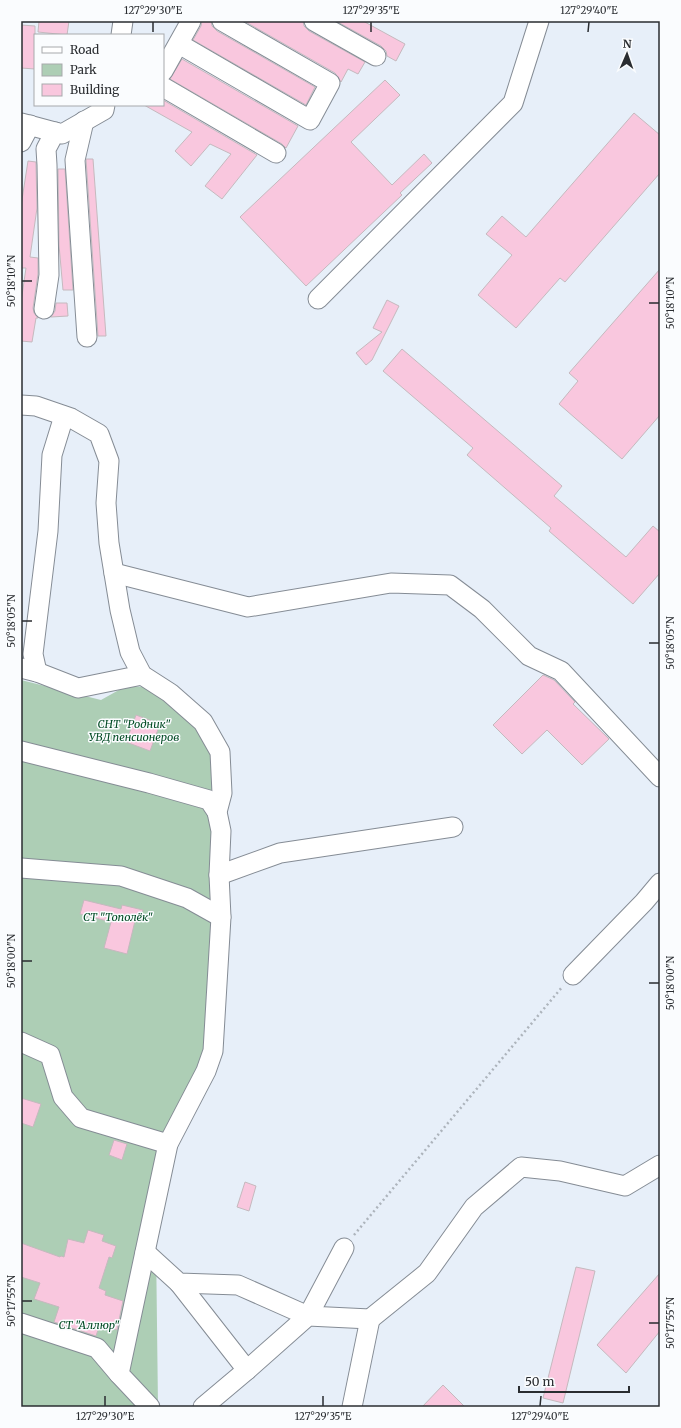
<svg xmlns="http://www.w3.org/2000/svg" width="681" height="1428" font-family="Merriweather,serif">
<rect width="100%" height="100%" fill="#e7eff9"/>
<path fill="#adceb5" d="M 21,680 L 101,700 L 126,686 L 146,687 L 190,719 L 211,752 L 217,839 L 205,1065 L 167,1131 L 156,1243 L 158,1407 L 21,1407 Z"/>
<g fill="#f9c7de" stroke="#c5b9be">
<path d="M 39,21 L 69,21 L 67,35 L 38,32 Z"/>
<path d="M 202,21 L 211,21 L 212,26 L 217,31 L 315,87 L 306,105 L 193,40 L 201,26 Z"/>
<path d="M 244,21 L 303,21 L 304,26 L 309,31 L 365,62 L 358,74 L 348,69 L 341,82 L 335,73 Z"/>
<path d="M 336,21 L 363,21 L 405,44 L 396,61 L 387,56 L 386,51 L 381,46 Z"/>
<path d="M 21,25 L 35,26 L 35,69 L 21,68 Z"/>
<path d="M 182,59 L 298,126 L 286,148 L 282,144 L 170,79 Z"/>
<path d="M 385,80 L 400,95 L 351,142 L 392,185 L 424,154 L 432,163 L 400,193 L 402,195 L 306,286 L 240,217 Z"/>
<path d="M 163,100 L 257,155 L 222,199 L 205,186 L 231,154 L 210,144 L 191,166 L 175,151 L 192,132 L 144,105 L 163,105 Z"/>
<path d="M 634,113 L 660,135 L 660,173 L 565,282 L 560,278 L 516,328 L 478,295 L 512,255 L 486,234 L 502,216 L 526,237 Z"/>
<path d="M 86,159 L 93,159 L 106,336 L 98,336 Z"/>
<path d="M 28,161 L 36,162 L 36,165 L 37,208 L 30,257 L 38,258 L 38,274 L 33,308 L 34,313 L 38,318 L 36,318 L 32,342 L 21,341 L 21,302 L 26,268 L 21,268 L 21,206 Z"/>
<path d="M 58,169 L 65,169 L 73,290 L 63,290 L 59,245 Z"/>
<path d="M 660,269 L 660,415 L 622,459 L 559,404 L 578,381 L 569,373 Z"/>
<path d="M 387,300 L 399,306 L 372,360 L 366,365 L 356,353 L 382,332 L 373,328 Z"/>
<path d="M 56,303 L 67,303 L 68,316 L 51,317 L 55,311 Z"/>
<path d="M 402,349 L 562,486 L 554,496 L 626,557 L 653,526 L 660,532 L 660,573 L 633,604 L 549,531 L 551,528 L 467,455 L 473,448 L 383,371 Z"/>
<path d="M 543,675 L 554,680 L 575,702 L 573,704 L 609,739 L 582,765 L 547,730 L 522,754 L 493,725 Z"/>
<path d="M 136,715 L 160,724 L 150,751 L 126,742 Z"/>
<path d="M 84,900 L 121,909 L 122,905 L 143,910 L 140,922 L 135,921 L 127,954 L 104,948 L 111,922 L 80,914 Z"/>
<path d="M 21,1098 L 41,1104 L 33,1127 L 21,1123 Z"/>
<path d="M 114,1140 L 127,1144 L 122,1160 L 109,1155 Z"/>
<path d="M 245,1182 L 256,1186 L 249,1211 L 237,1207 Z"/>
<path d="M 88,1230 L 104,1235 L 102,1241 L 116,1246 L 112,1258 L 109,1257 L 99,1288 L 106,1291 L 105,1295 L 123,1301 L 117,1330 L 100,1324 L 96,1336 L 54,1322 L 59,1307 L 34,1299 L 40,1283 L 21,1277 L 21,1243 L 60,1257 L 61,1256 L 64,1257 L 68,1239 L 84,1243 Z"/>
<path d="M 576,1267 L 595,1271 L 563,1403 L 543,1398 Z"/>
<path d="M 660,1273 L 660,1331 L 626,1373 L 597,1345 Z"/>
<path d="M 443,1385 L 465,1407 L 422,1407 Z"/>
</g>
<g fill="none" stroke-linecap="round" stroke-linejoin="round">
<g stroke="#858c95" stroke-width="21">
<g id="minor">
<path d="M 314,21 L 376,56"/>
<path d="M 121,35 L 123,21"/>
<path d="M 179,44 L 310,120 L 330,83 L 222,21"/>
<path d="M 163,71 L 191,21"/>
<path d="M 163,87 L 276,153"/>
<path d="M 84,121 L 75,160 L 87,337"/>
<path d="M 21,123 L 62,134 L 104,110 L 105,105"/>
<path d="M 21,142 L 30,125"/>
<path d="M 318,299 L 513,103 L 539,21"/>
<path d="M 44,309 L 49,275 L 47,165 L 46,149 L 55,132"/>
<path d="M 21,405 L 36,406 L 71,418 L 99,434 L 109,461 L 106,503 L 109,543 L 120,610 L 130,652 L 142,675 L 170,693 L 203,722 L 220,752 L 222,793 L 217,812 L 221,831 L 219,875 L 221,917 L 213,1051 L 206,1071 L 168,1144 L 119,1374 L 150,1407"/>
<path d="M 114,573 L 248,607 L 391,583 L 450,585 L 482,609 L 529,656 L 561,671 L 660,777"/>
<path d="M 21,668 L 37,672 L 78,688 L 142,675"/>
<path d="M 37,672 L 33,654 L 48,531 L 52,455 L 64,416"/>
<path d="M 21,751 L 149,783 L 209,800 L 217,812"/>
<path d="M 21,868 L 121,876 L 187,898 L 221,917"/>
<path d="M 219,875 L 280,853 L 453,827"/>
<path d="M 573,975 L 644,902 L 660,883"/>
<path d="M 21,1042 L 50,1055 L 63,1097 L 81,1118 L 168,1144"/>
<path d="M 145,1252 L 179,1283 L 238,1285 L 308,1316 L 344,1248"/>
<path d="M 179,1283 L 247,1370"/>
<path d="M 21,1323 L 97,1348 L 119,1374"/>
<path d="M 203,1407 L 247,1370 L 308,1316 L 370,1319 L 427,1273 L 474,1207 L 521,1167 L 560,1171 L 625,1186 L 660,1165"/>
<path d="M 352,1407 L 370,1319"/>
</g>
</g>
<path stroke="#adb4bc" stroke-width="2.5" stroke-dasharray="2 3" stroke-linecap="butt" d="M 354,1235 L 563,986"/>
<use href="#minor" stroke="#fff" stroke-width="19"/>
</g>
<path fill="none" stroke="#2a2d31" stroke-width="1.5" d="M 153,32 L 153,22M 371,32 L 371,22M 588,32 L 589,22M 22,281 L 32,281M 649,303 L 659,303M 22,621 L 32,621M 649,643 L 659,643M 22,961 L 32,961M 649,983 L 659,983M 22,1301 L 32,1301M 649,1323 L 659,1323M 105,1406 L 105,1396M 323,1406 L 323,1396M 540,1406 L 541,1396"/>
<g text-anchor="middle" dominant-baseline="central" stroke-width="3" stroke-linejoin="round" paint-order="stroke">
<g font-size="11" font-style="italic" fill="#004a23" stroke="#fafcfe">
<text x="134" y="724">СНТ "Родник"<tspan x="134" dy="13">УВД пенсионеров</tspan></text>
<text x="118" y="917">СТ "Тополёк"</text>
<text x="89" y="1325">СТ "Аллюр"</text>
</g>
</g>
<rect width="681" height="1428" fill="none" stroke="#fafcfe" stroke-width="44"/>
<rect x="34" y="34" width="130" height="72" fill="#fafcfe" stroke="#a7a9ac"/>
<rect x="42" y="47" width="20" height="6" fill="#ffffff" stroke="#a7a9ac"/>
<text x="70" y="54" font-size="12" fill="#2a2d31">Road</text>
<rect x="42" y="64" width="20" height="12" fill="#adceb5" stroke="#a7a9ac"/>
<text x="70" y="74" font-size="12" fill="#2a2d31">Park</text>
<rect x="42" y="84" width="20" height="12" fill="#f9c7de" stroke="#a7a9ac"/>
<text x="70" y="94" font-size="12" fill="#2a2d31">Building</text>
<g transform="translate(627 54) rotate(2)" stroke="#fafcfe" stroke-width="3" paint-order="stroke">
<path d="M0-3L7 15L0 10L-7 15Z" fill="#2a2d31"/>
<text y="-6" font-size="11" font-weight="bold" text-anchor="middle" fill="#2a2d31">N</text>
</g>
<path d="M519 1386v6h110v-6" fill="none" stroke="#2a2d31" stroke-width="2"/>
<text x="525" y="1386" font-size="12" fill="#2a2d31" stroke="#fafcfe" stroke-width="3" paint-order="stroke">50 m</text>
<rect x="22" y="22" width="637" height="1384" fill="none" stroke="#2a2d31" stroke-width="1.5"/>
<g font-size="10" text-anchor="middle" fill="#2a2d31">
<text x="153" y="14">127°29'30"E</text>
<text x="371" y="14">127°29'35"E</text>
<text x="589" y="14">127°29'40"E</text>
<text transform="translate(11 281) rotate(-90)" y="4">50°18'10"N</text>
<text transform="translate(670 303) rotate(-90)" y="4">50°18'10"N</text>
<text transform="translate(11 621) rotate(-90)" y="4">50°18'05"N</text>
<text transform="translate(670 643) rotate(-90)" y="4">50°18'05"N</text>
<text transform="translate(11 961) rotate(-90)" y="4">50°18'00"N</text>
<text transform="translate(670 983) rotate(-90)" y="4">50°18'00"N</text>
<text transform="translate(11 1301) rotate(-90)" y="4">50°17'55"N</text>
<text transform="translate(670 1323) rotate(-90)" y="4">50°17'55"N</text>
<text x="105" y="1420">127°29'30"E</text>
<text x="323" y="1420">127°29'35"E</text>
<text x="540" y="1420">127°29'40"E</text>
</g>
</svg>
